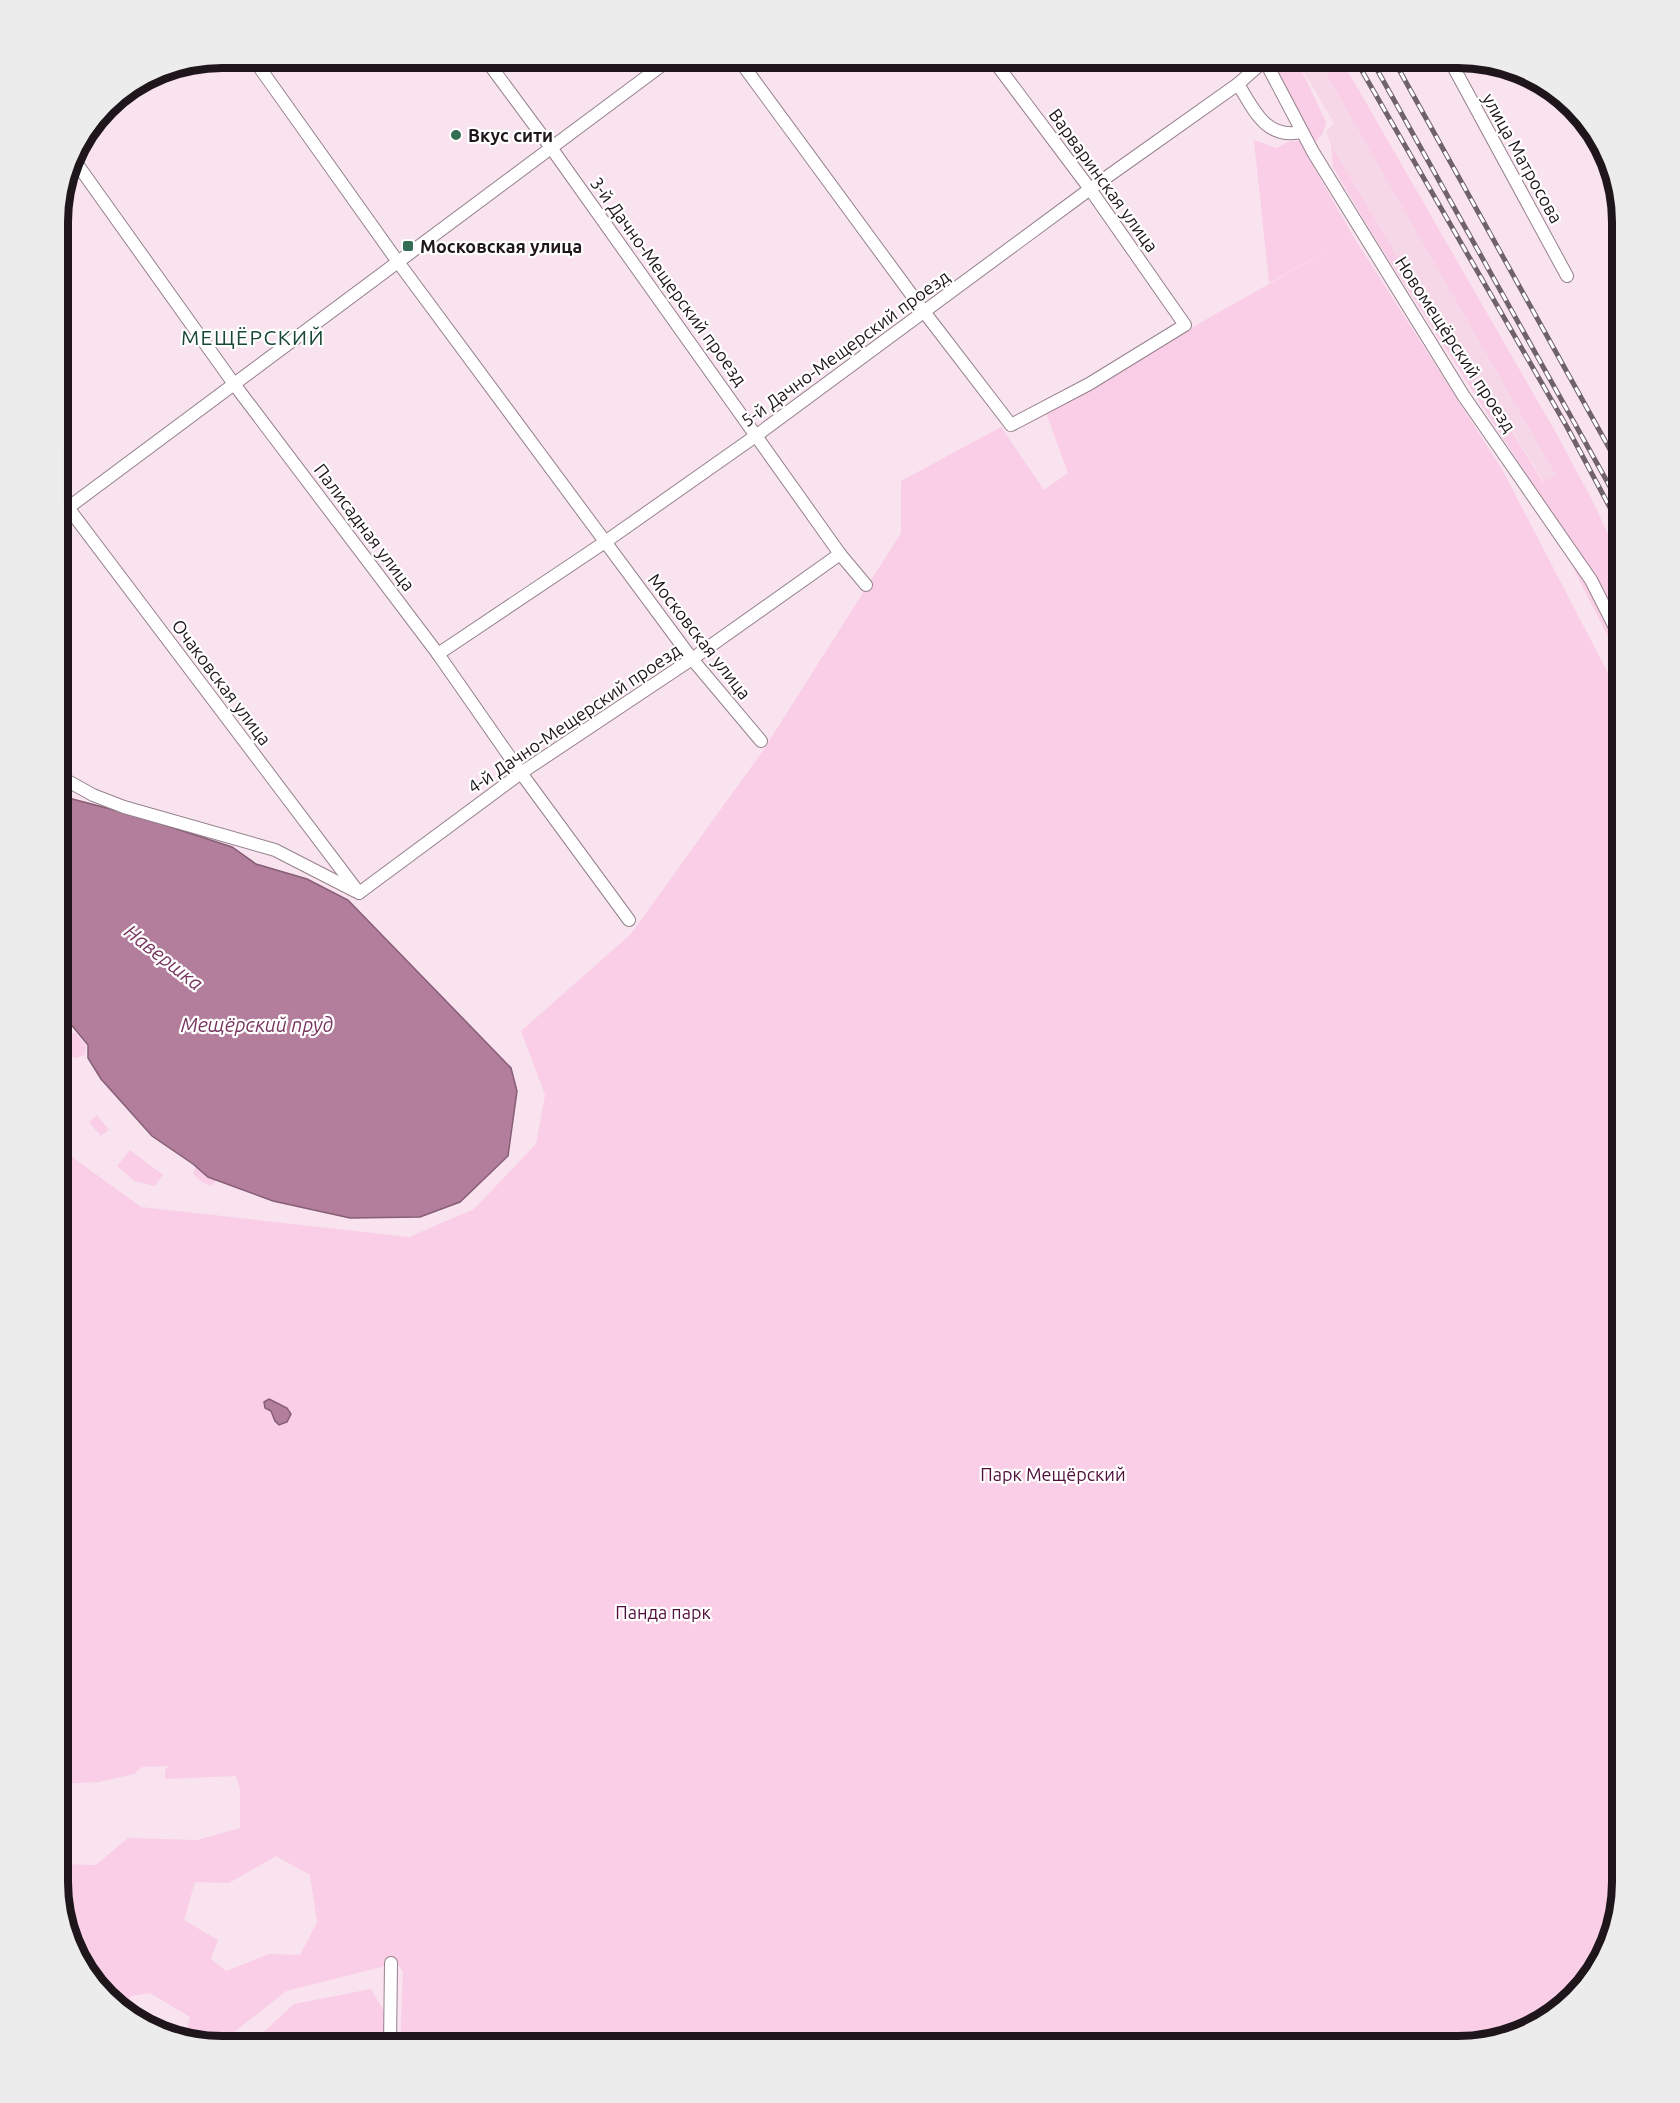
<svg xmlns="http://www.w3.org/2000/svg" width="1680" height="2103" font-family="Ubuntu,sans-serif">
<rect width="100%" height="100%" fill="#f9e3ef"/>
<path fill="#f5d7e7" d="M 1319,61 L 1557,474 L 1544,482 L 1488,391 L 1479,396 L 1331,145 L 1326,132 L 1334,123 L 1303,70 Z"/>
<g fill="#f9cee6" fill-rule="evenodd">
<path d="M 1272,57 L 1308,57 L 1310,61 L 1301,69 L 1326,122 L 1323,133 L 1314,144 Z"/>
<path d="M 1326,57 L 1339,57 L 1357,87 L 1556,433 L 1592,500 L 1623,565 L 1623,666 L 1524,471 L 1373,235 L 1333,167 L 1331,145 L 1479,395 L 1487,391 L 1543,482 L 1556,475 L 1319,61 Z"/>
<path d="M 1254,140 L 1276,148 L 1290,141 L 1299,141 L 1353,236 L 1503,471 L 1623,702 L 1623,1881 L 1601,1963 L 1550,2018 L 1458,2046 L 400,2046 L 403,1972 L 397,1963 L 286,1991 L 218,2045 L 185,2036 L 190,2017 L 150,1993 L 131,1996 L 125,2010 L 85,1973 L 57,1881 L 57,1864 L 96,1865 L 128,1838 L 197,1840 L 240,1828 L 240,1790 L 236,1776 L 165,1779 L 165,1770 L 169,1766 L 142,1767 L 134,1774 L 99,1782 L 57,1784 L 57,1146 L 141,1207 L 409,1237 L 474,1209 L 536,1144 L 545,1095 L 521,1031 L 631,934 L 762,752 L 901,533 L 901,481 L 1001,427 L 1044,490 L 1068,473 L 1046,413 L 1091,390 L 1193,327 L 1347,240 L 1269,283 ZM 276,1856 L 310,1875 L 317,1922 L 300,1955 L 269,1954 L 226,1971 L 211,1959 L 218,1940 L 184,1920 L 195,1882 L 229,1883 Z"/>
<path d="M 75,1032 L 86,1046 L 85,1055 L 74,1058 L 62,1045 L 66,1037 Z"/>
<path d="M 97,1115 L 109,1130 L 101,1136 L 89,1122 Z"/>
<path d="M 130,1150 L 163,1175 L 155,1186 L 134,1181 L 117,1166 Z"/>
<path d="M 196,1167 L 208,1177 L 216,1181 L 211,1186 L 200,1181 L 193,1173 Z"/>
<path d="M 371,1989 L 387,2016 L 385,2046 L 248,2046 L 294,2004 Z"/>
</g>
<g fill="#b37d9c" stroke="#865e75" stroke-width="1.5">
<path d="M 57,793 L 61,796 L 137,816 L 232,847 L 256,864 L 307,879 L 348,900 L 511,1068 L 517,1091 L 508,1156 L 460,1202 L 420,1217 L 350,1218 L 273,1201 L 208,1177 L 193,1164 L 152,1136 L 101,1079 L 88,1058 L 88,1045 L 64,1016 L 64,1007 L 57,1000 Z"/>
<path d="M 269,1399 L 287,1408 L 291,1414 L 287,1422 L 279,1425 L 275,1421 L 271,1411 L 265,1408 L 264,1402 Z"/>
</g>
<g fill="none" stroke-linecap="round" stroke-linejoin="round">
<g stroke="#95818c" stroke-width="14">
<g id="minor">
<path d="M 252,57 L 398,262 L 692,659 L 761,741"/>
<path d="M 484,57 L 552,149 L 840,554 L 866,585"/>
<path d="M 737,57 L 925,313 L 1011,425 L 1089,384 L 1185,325 L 1090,189 L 991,57"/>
<path d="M 1263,57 L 1313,152 L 1463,395 L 1591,580 L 1623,643"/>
<path d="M 1448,57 L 1567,276"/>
<path d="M 1238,84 C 1254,110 1266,140 1302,132"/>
<path d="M 72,157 L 234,384 L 438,654 L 521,773 L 629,920"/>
<path d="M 57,493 L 359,893"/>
<path d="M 57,516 L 673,57"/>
<path d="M 438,654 L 605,542 L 757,435 L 1090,189 L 1238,84 L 1265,60"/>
<path d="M 57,775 L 93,795 L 124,807 L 275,850 L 355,891"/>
<path d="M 359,893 L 521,773 L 692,659 L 840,554"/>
<path d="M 390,2046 L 391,1963"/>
</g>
</g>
<use href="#minor" stroke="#fff" stroke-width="12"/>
<g stroke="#6f6269" stroke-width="5">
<g id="rail">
<path d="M 1354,57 L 1567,427 L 1623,532"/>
<path d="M 1370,57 L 1623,510"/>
<path d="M 1392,57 L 1623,473"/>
</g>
</g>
<use href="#rail" stroke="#fff" stroke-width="3" stroke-dasharray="9" stroke-linecap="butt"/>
</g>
<g fill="#346d55" stroke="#fff" stroke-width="2">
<circle cx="456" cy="135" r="6"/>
<rect x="402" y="240" width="12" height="12" rx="3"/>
</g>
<g text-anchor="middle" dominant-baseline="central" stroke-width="4.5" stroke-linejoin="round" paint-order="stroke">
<g font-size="18" font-weight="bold" fill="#1e161a" stroke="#fff" text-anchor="start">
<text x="468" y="135">Вкус сити</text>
<text x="420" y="246">Московская улица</text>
</g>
<g font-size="18" fill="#1e161a" stroke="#fff">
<text transform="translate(1523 158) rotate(61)">улица Матросова</text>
<text transform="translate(1104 180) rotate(54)">Варваринская улица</text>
<text transform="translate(669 281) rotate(54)">3-й Дачно-Мещерский проезд</text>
<text transform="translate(1456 344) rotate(57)">Новомещёрский проезд</text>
<text transform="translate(845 348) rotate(-36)">5-й Дачно-Мещерский проезд</text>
<text transform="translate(365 527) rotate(53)">Палисадная улица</text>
<text transform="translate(700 636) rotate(52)">Московская улица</text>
<text transform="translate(222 682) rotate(53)">Очаковская улица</text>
<text transform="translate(574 718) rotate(-34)">4-й Дачно-Мещерский проезд</text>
</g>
<g font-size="18" fill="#510f3c" stroke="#fff">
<text x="1053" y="1474">Парк Мещёрский</text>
<text x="663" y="1612">Панда парк</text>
</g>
<g font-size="20" font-style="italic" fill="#78345e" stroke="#fff">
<text transform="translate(164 957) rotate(38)">Навершка</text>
<text x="257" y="1024">Мещёрский пруд</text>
</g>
<g font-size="21" letter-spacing="1.5" fill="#194835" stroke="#fff">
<text x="253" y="337">МЕЩЁРСКИЙ</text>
</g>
</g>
<path d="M0 0H1680V2103H0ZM222 68H1458A154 154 0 0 1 1612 222V1882A154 154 0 0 1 1458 2036H222A154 154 0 0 1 68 1882V222A154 154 0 0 1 222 68Z" fill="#edeced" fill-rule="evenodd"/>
<path fill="none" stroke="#1e161a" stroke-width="8" d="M222 68H1458A154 154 0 0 1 1612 222V1882A154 154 0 0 1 1458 2036H222A154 154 0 0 1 68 1882V222A154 154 0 0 1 222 68Z"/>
</svg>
